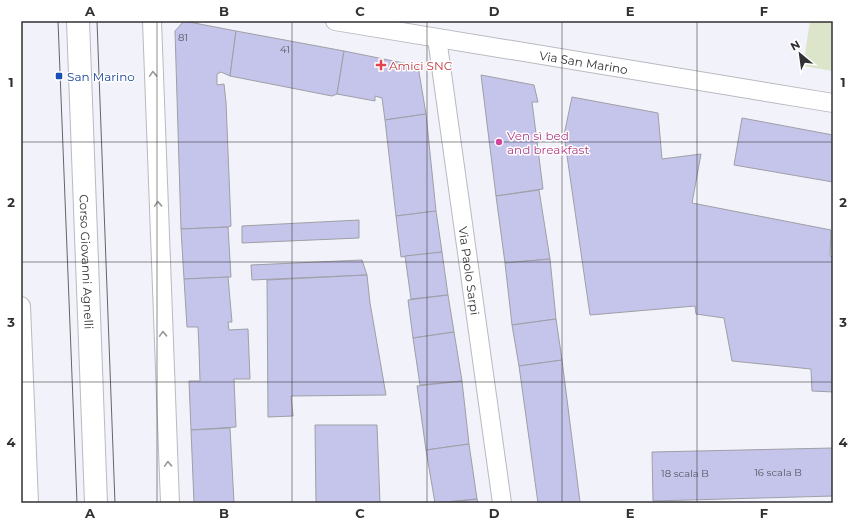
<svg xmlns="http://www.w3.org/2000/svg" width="854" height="524" font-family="Montserrat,sans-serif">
<rect width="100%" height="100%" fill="#f2f2fa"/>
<path fill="#dce4c9" d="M 810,21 L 833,21 L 833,71 L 803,66 Z"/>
<g fill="#c5c4ea" stroke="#9f9fa7">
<path d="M 184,21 L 236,31 L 230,76 L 221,72 L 217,74 L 217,85 L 224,84 L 226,102 L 231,226 L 228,227 L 181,229 L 175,31 Z"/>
<path d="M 236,31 L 344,51 L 337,94 L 332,96 L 230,76 Z"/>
<path d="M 344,51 L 418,66 L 426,114 L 385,120 L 382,98 L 375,96 L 375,101 L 337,94 Z"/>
<path d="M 481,75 L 534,85 L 538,102 L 532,102 L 543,189 L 496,196 Z"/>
<path d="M 572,97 L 658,113 L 662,159 L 701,154 L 692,203 L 831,230 L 830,256 L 833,257 L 833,392 L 812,391 L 811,369 L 732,361 L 724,318 L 696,314 L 695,306 L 590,315 L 564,135 Z"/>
<path d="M 426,114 L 436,211 L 396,216 L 385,120 Z"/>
<path d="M 742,118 L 833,135 L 833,182 L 734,165 Z"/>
<path d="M 539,190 L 550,259 L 505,263 L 496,196 Z"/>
<path d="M 436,211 L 442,252 L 401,257 L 396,216 Z"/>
<path d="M 359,220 L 359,238 L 242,243 L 242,226 Z"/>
<path d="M 228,227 L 231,277 L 184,279 L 181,229 Z"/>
<path d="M 442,252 L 448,295 L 411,299 L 405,256 Z"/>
<path d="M 550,259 L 556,319 L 512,325 L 505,263 Z"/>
<path d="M 362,260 L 367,275 L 252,280 L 251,265 Z"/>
<path d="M 367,275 L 370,303 L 386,395 L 291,396 L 293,416 L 268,417 L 267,280 Z"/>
<path d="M 228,277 L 232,322 L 228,322 L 229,330 L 248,329 L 250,379 L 234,379 L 236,427 L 191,430 L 189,381 L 200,381 L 199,348 L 198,327 L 187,327 L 184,279 Z"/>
<path d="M 448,295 L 454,332 L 413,338 L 408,300 Z"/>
<path d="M 556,319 L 562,360 L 519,366 L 512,325 Z"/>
<path d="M 454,332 L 462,381 L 420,385 L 413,338 Z"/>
<path d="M 562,360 L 580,502 L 538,503 L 519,366 Z"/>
<path d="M 462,381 L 469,444 L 426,450 L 417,386 Z"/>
<path d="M 315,425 L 377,425 L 380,503 L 316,503 Z"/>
<path d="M 230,428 L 234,503 L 194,503 L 191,430 Z"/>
<path d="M 469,444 L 477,499 L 435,503 L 426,450 Z"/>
<path d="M 833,448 L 833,496 L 653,501 L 652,452 Z"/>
<path d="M 477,499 L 478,503 L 441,503 Z"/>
</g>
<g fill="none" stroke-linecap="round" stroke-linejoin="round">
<g stroke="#b9b9c1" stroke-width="20">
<g id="street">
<path d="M 152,21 L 170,503"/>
<path id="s1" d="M 335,21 L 833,103"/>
<path id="s2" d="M 437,38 L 502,503"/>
<path d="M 21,306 L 29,503"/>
</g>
</g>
<g stroke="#b9b9c1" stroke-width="24">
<g id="secondary">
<path id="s3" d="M 78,21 L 96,503"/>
</g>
</g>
<use href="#street" stroke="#fff" stroke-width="18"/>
<use href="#secondary" stroke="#fff" stroke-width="22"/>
<g stroke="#656569" stroke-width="1">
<path d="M 58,21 L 77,503"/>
<path d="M 97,21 L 115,503"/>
</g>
</g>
<defs><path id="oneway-chevron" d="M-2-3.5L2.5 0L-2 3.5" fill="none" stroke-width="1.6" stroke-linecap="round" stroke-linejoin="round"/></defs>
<g stroke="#98989a">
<use href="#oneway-chevron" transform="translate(153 74) rotate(-92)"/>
<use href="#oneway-chevron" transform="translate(158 204) rotate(-92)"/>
<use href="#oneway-chevron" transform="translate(163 334) rotate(-92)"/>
<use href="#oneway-chevron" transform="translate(168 464) rotate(-92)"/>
</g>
<path fill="none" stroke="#313134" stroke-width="1" stroke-opacity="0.55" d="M 157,21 L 157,503M 292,21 L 292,503M 427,21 L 427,503M 562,21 L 562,503M 697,21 L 697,503M 21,142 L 833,142M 21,262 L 833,262M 21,382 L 833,382"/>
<path fill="#e0444e" stroke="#fff" stroke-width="1.5" d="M379 59h4v4h4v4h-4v4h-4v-4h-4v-4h4z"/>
<rect fill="#1a4fb4" stroke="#fff" stroke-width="1.5" x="55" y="72" width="8" height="8" rx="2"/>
<circle fill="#d1479c" stroke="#fff" stroke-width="1.5" cx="499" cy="142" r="4"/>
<g text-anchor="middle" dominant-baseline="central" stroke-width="3" stroke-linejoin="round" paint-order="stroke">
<g font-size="10" fill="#565662">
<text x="183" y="37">81</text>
<text x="285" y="49">41</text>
<text x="778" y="472">16 scala B</text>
<text x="685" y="473">18 scala B</text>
</g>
<g font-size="12" fill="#313134" stroke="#fff">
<text stroke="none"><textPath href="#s1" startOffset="252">Via San Marino</textPath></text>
<text stroke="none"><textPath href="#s3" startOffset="241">Corso Giovanni Agnelli</textPath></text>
<text stroke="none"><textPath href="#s2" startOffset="235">Via Paolo Sarpi</textPath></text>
</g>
<g font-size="12" fill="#be3a42" stroke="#fff" text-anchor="start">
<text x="389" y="65">Amici SNC</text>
</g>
<g font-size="12" fill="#164399" stroke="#fff" text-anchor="start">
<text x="67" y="76">San Marino</text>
</g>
<g font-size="12" fill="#b23c85" stroke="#fff" text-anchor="start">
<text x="507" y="135">Ven sì bed<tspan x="507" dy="14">and breakfast</tspan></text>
</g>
</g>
<rect width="854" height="524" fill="none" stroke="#ffffff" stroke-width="44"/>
<g transform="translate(800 54) rotate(331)" stroke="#ffffff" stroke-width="3" paint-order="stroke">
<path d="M0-3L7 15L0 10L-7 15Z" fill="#313134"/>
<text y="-6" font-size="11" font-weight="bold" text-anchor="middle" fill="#313134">N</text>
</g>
<rect x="22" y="22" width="810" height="480" fill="none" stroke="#313134" stroke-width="1.5"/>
<g font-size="13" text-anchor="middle" font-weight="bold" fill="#313134">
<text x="90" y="16">A</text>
<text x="224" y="16">B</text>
<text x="360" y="16">C</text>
<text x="494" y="16">D</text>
<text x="630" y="16">E</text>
<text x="764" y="16">F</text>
<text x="11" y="87">1</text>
<text x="843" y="87">1</text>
<text x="11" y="207">2</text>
<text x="843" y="207">2</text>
<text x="11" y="327">3</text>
<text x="843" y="327">3</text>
<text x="11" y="447">4</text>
<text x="843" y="447">4</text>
<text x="90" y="518">A</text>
<text x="224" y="518">B</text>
<text x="360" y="518">C</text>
<text x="494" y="518">D</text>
<text x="630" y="518">E</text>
<text x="764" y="518">F</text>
</g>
</svg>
